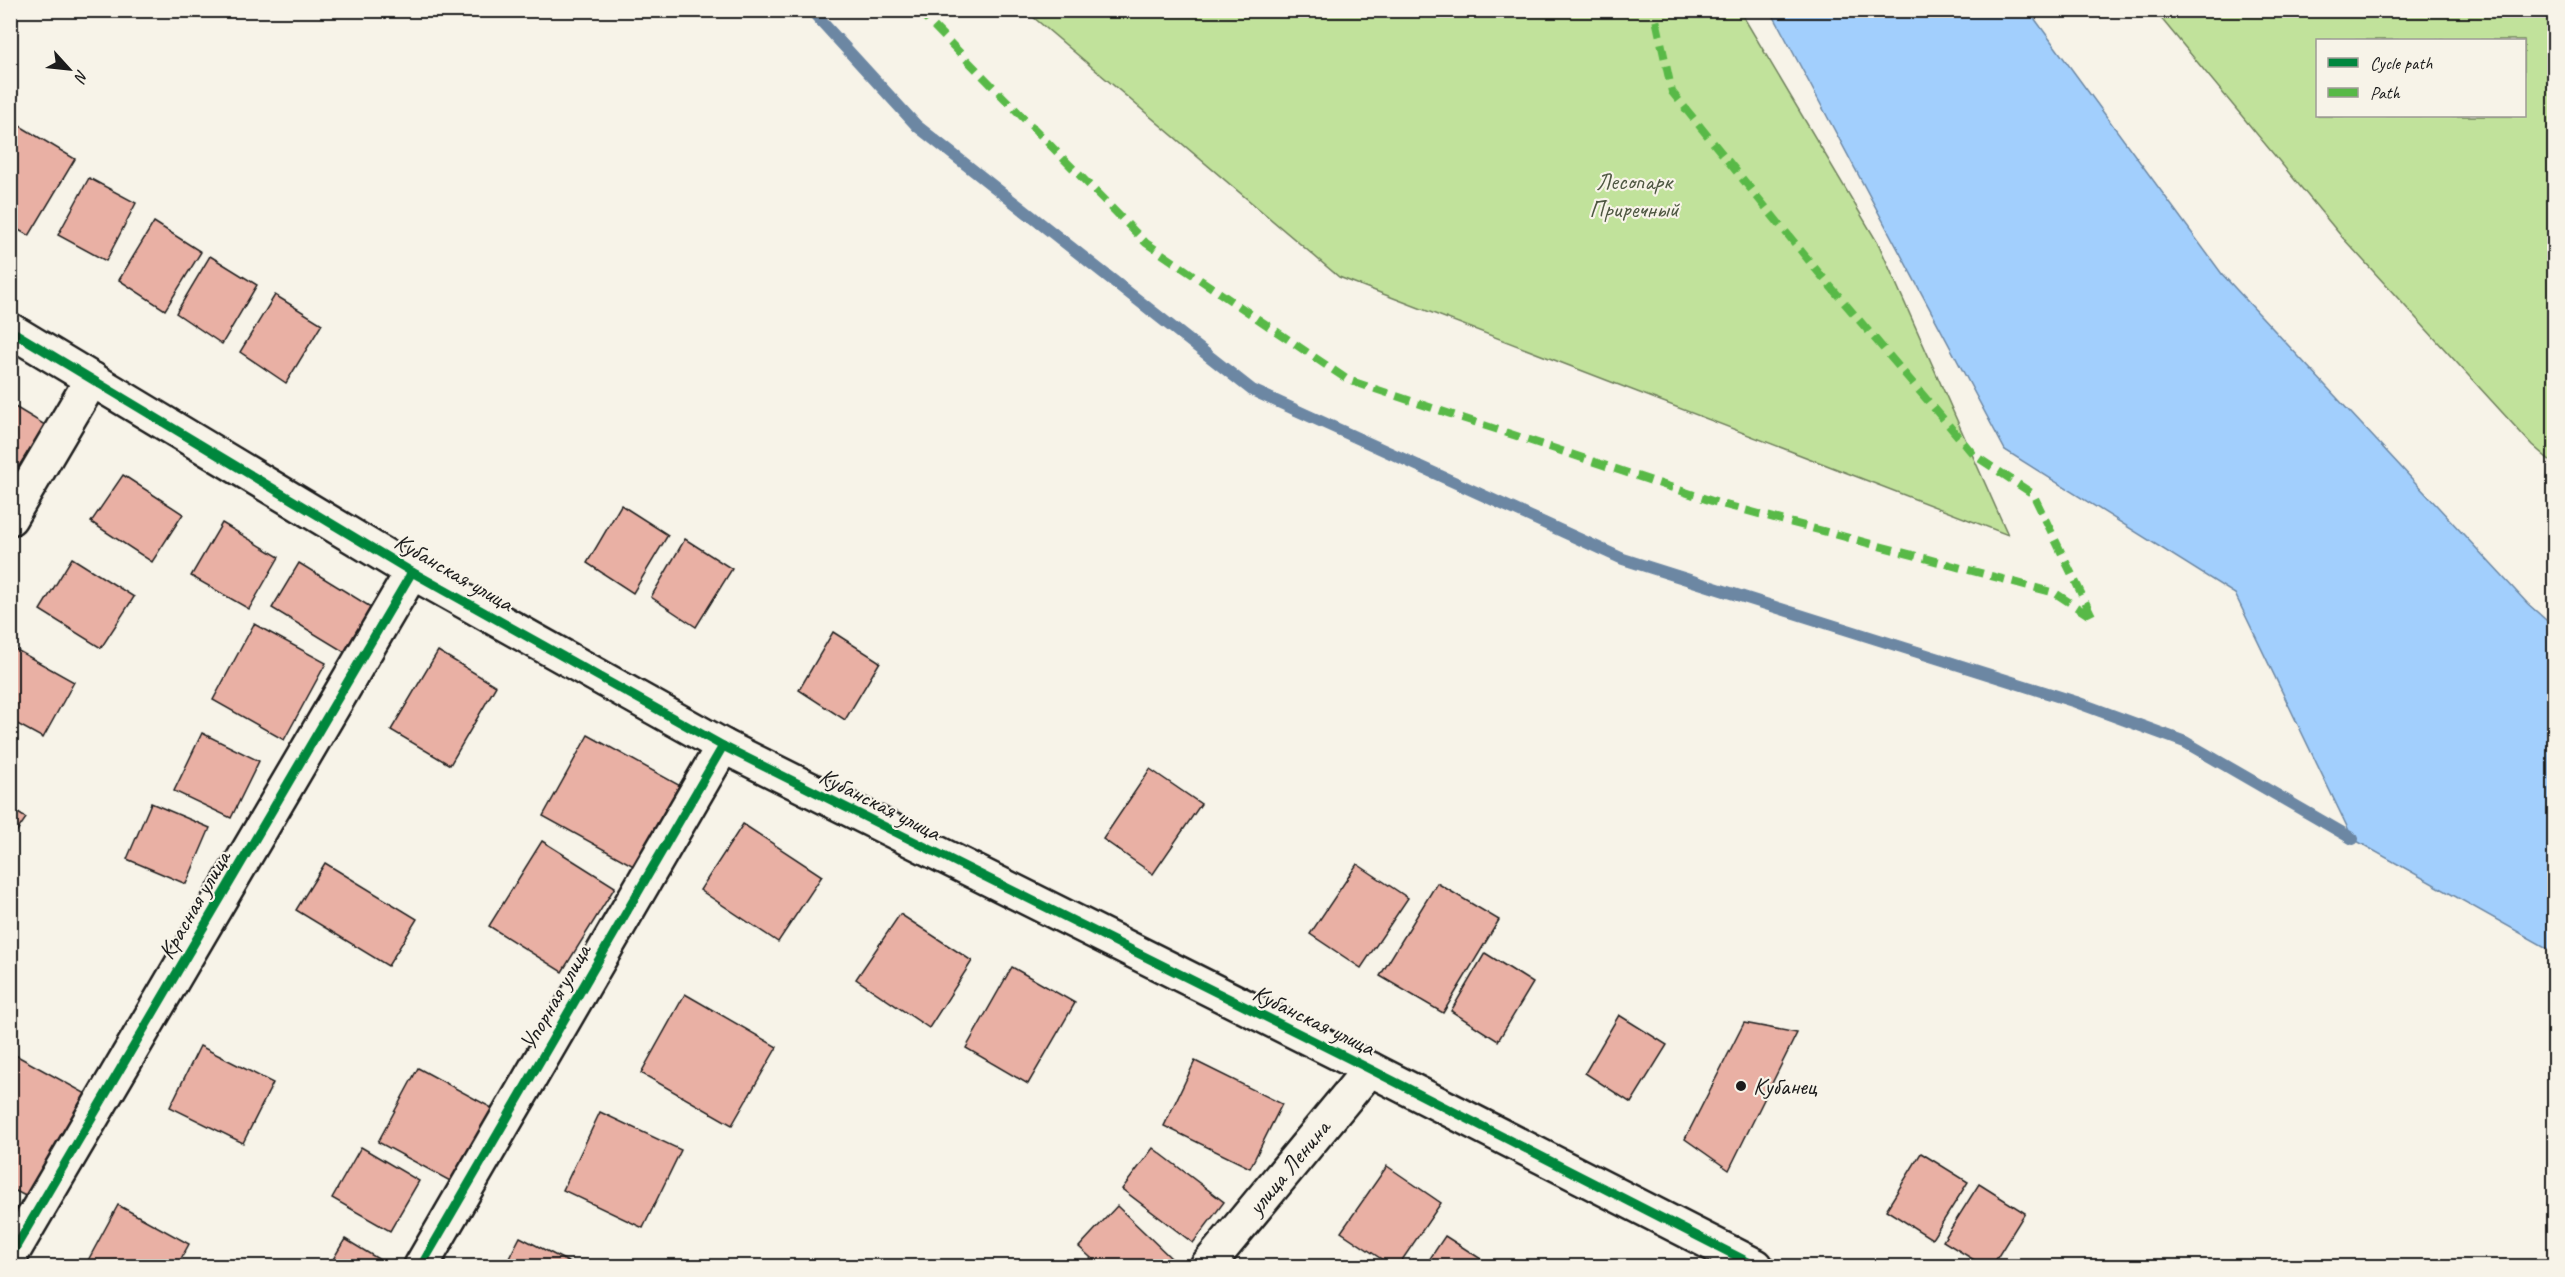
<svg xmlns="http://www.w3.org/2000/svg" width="2565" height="1277" font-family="Caveat,sans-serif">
<rect width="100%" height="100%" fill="#f7f3e8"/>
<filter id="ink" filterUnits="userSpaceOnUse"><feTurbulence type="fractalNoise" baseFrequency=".0167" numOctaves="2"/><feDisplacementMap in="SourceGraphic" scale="12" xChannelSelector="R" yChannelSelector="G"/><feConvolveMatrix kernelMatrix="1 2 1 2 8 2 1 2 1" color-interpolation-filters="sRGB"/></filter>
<g filter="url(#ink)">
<g fill="#c1e29b" stroke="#6e7f5c" stroke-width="1.5" fill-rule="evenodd">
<path d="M 1026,11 L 1740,11 L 1879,245 L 2008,535 L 1339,277 Z"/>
<path d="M 2155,11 L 2554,11 L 2554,464 L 2532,445 L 2342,237 ZM 2318,40 L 2524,40 L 2524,116 L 2318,116 Z"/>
</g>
<path fill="#a2cffd" stroke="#6c87a3" stroke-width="1.5" d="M 1771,11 L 2029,11 L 2222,274 L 2528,604 L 2554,627 L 2554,952 L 2353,839 L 2235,594 L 2005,450 Z"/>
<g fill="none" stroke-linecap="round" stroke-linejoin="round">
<path stroke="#6c87a3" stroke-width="12" d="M 811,10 L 917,126 L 1252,390 L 1623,559 L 2076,702 L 2185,742 L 2353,839"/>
</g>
<g fill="#e9b0a4" stroke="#1c1c1c" stroke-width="1.5">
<path d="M 10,120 L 75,159 L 29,236 L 10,225 Z"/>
<path d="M 89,178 L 136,203 L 106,261 L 58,235 Z"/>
<path d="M 154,222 L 201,252 L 165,310 L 119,280 Z"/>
<path d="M 210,256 L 257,285 L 222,344 L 176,313 Z"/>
<path d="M 275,295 L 322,324 L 286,383 L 240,352 Z"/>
<path d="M 10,404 L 45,425 L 10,480 Z"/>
<path d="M 123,475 L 183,514 L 152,562 L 91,522 Z"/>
<path d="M 621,505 L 668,535 L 633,593 L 587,563 Z"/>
<path d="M 222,523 L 279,557 L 249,609 L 191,576 Z"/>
<path d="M 685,539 L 732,569 L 696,627 L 651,597 Z"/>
<path d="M 72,558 L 134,597 L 101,648 L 40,610 Z"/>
<path d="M 299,563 L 374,609 L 346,653 L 272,608 Z"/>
<path d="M 254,624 L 326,663 L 284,740 L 213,700 Z"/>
<path d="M 833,632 L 880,662 L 845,720 L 799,690 Z"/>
<path d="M 15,649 L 74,682 L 43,738 L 10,720 L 10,657 Z"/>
<path d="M 438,651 L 496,686 L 450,765 L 391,730 Z"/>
<path d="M 202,733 L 259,761 L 231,818 L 174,791 Z"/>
<path d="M 588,735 L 684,788 L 639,869 L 543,816 Z"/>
<path d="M 1150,769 L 1201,804 L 1153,874 L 1103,839 Z"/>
<path d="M 151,803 L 210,828 L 186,884 L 127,859 Z"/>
<path d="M 10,808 L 26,818 L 10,841 Z"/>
<path d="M 743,824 L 822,876 L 778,942 L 700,890 Z"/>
<path d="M 542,841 L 615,887 L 562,972 L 489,926 Z"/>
<path d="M 325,863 L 417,919 L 388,966 L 296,910 Z"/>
<path d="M 1357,864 L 1408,898 L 1361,968 L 1310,934 Z"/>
<path d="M 1437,883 L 1499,920 L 1443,1013 L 1380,976 Z"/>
<path d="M 900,914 L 972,961 L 929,1028 L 856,979 Z"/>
<path d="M 1485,953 L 1533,983 L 1498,1041 L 1451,1011 Z"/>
<path d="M 1012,967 L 1075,1003 L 1028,1084 L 966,1048 Z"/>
<path d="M 685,994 L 777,1047 L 732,1125 L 641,1073 Z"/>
<path d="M 1619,1015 L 1667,1045 L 1631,1103 L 1585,1073 Z"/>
<path d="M 1744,1023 L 1797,1033 L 1729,1170 L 1685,1139 Z"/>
<path d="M 200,1046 L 273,1083 L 243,1143 L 170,1107 Z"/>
<path d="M 10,1052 L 88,1095 L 31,1199 L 10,1188 Z"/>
<path d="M 1195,1061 L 1282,1104 L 1250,1168 L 1164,1126 Z"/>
<path d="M 418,1068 L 492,1108 L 452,1182 L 378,1142 Z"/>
<path d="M 600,1112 L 681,1150 L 643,1228 L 563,1190 Z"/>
<path d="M 361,1147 L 419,1181 L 390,1231 L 332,1198 Z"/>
<path d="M 1153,1148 L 1224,1202 L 1193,1243 L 1122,1189 Z"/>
<path d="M 1921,1153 L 1968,1182 L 1932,1239 L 1886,1210 Z"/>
<path d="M 1387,1166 L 1441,1203 L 1398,1266 L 1392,1266 L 1341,1232 Z"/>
<path d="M 1979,1184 L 2025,1213 L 1992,1266 L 1984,1266 L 1943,1241 Z"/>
<path d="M 118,1205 L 189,1244 L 177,1266 L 85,1266 Z"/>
<path d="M 1117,1206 L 1172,1259 L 1165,1266 L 1100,1266 L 1079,1247 Z"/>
<path d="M 1445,1236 L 1492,1266 L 1425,1266 Z"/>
<path d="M 520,1237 L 576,1266 L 505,1266 Z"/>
<path d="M 345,1239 L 390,1266 L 329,1266 Z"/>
</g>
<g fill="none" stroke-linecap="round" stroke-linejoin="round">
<g stroke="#1c1c1c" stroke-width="38">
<g id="minor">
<path d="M 10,330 L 412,572 L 723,746 L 1370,1069 L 1756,1266"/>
<path d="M 10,518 L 92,379"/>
<path d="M 10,1257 L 412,572"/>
<path d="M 421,1266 L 723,746"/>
<path id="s1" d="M 1207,1266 L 1370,1069"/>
</g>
</g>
<use href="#minor" stroke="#f7f3e8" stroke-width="33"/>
<path stroke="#58b947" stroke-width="8" stroke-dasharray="15 8" stroke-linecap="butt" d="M 918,10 L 1146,243 L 1348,380 L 1718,503 L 2055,593 L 2093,618 L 2033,494 L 1974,455 L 1819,273 L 1672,92 L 1654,10"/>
<g stroke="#f7f3e8" stroke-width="13">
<g id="cycleway">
<path d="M 10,330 L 412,572 L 723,746 L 1370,1069 L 1756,1266"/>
<path d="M 10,1257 L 412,572"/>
<path d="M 421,1266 L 723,746"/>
</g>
</g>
<use href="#cycleway" stroke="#00873e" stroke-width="9"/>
</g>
</g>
<circle fill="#1c1c1c" stroke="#f7f3e8" stroke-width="2" cx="1741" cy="1086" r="6"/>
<g text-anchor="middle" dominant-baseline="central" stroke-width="4.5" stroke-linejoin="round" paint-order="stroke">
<g font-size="24" fill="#4e5742" stroke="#f7f3e8">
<text x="1634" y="181">Лесопарк<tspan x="1634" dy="28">Приречный</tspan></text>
</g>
<g font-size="24" fill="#1c1c1c" stroke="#f7f3e8">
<text transform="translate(454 572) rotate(30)">Кубанская улица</text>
<text transform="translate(880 804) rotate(27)">Кубанская улица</text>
<text transform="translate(194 905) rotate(-60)">Красная улица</text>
<text transform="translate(555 997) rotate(-60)">Упорная улица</text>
<text transform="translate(1314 1020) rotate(26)">Кубанская улица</text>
<text stroke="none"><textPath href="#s1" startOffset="128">улица Ленина</textPath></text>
</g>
<g font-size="24" fill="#1c1c1c" stroke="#f7f3e8" text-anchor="start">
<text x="1753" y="1086">Кубанец</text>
</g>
</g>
<rect width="2565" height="1277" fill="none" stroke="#f7f3e8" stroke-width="36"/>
<rect x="18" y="18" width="2529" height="1241" fill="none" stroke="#1c1c1c" stroke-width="2" filter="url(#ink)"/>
<rect x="2316" y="39" width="210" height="78" fill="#f7f3e8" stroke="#9f9d96" stroke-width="1.5"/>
<rect x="2328" y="58" width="30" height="9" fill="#00873e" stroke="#9f9d96" stroke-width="1.5"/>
<text x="2370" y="69" font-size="18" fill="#1c1c1c">Cycle path</text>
<rect x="2328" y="88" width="30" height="9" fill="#58b947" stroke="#9f9d96" stroke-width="1.5"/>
<text x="2370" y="99" font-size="18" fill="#1c1c1c">Path</text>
<g transform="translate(69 69) rotate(117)" stroke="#f7f3e8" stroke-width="4.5" paint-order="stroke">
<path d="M0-4.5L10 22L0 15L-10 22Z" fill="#1c1c1c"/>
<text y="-9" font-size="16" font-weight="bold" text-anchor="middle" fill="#1c1c1c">N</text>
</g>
</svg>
